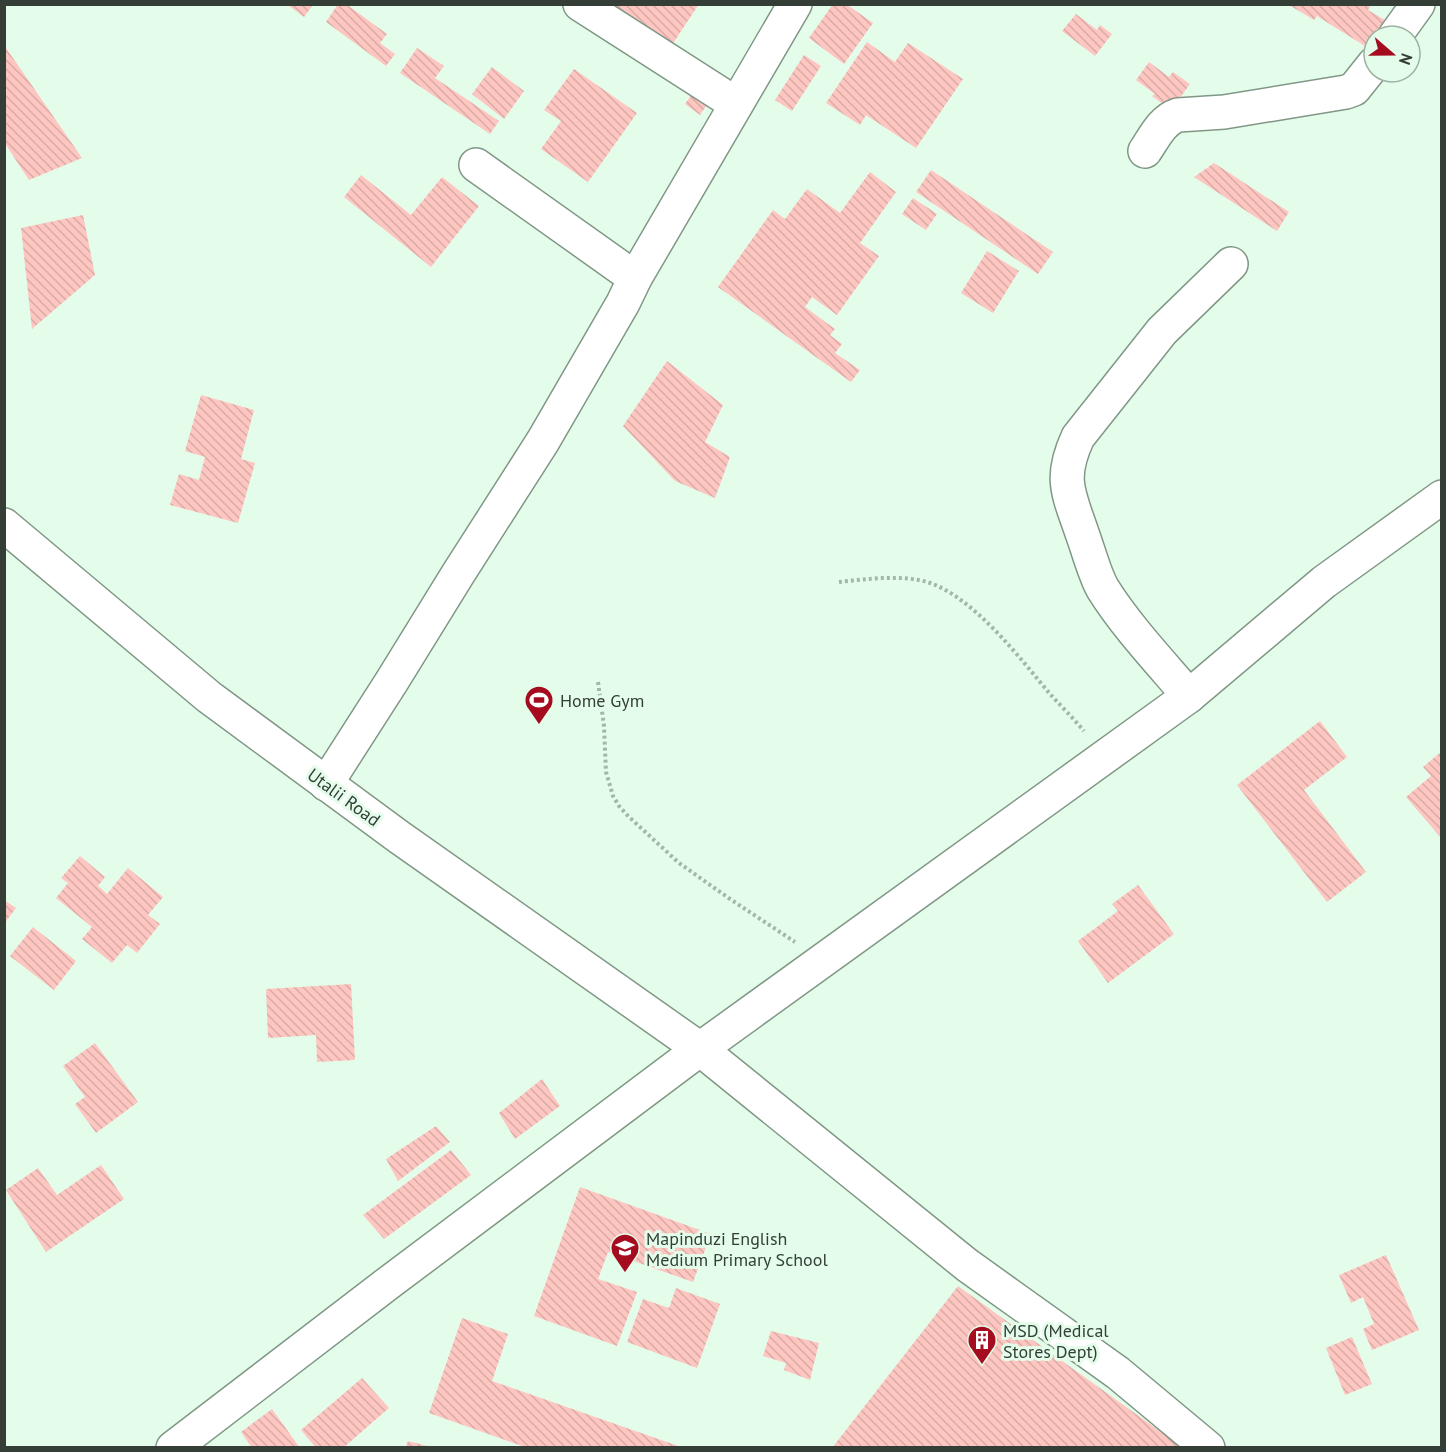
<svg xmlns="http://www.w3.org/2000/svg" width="1446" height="1452" font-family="'PT Sans',sans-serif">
<defs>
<pattern id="building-back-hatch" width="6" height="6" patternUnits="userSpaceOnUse" patternTransform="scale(1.5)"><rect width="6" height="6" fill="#fec6c1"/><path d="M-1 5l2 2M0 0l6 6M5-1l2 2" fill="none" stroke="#daaba6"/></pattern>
</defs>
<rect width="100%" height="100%" fill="#e4fdea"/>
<g fill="url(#building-back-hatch)">
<path d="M 338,4 L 346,4 L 387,34 L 380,43 L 395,54 L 386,66 L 326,22 Z"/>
<path d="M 599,4 L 699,4 L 666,54 Z"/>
<path d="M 833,4 L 846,4 L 873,23 L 844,64 L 809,38 Z"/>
<path d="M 288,5 L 313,5 L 304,17 Z"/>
<path d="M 1289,5 L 1371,5 L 1368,10 L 1385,20 L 1368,48 L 1317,16 L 1314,20 Z"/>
<path d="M 1076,14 L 1097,30 L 1100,25 L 1112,34 L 1095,56 L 1062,31 Z"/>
<path d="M 867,42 L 895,62 L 908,43 L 963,79 L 916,148 L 866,115 L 860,125 L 826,103 Z"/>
<path d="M 4,45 L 82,158 L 29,180 L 4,142 Z"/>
<path d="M 417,48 L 444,66 L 435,78 L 499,121 L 490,134 L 400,73 Z"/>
<path d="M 804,55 L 821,66 L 792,111 L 775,100 Z"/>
<path d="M 1149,62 L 1169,77 L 1173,72 L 1190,84 L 1171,110 L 1152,96 L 1155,94 L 1136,80 Z"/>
<path d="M 492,67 L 524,91 L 504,119 L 472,94 Z"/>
<path d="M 574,69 L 637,113 L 588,182 L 541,149 L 561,121 L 544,110 Z"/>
<path d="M 694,91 L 709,102 L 700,115 L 685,104 Z"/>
<path d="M 1214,163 L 1289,212 L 1277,231 L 1194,177 Z"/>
<path d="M 931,170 L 1053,252 L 1038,274 L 916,192 Z"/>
<path d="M 870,172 L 896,192 L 860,243 L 879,256 L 837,315 L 812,297 L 805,307 L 835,329 L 830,335 L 842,344 L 835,353 L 860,370 L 851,382 L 718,287 L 773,210 L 785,219 L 807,189 L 840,213 Z"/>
<path d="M 361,175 L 411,215 L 442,177 L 479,206 L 431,267 L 344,197 Z"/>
<path d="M 913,198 L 937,214 L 926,230 L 902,214 Z"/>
<path d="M 83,215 L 95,275 L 32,329 L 21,228 Z"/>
<path d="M 987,251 L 1019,271 L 993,313 L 961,293 Z"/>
<path d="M 667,361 L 723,405 L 705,442 L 730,457 L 715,498 L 675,481 L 623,426 Z"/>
<path d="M 201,395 L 254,410 L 241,459 L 255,463 L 238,523 L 170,505 L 179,474 L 199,480 L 205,457 L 185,451 Z"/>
<path d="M 1320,721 L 1347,757 L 1304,790 L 1366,872 L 1327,902 L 1237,785 Z"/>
<path d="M 1442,751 L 1442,839 L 1406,797 L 1431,776 L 1423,767 Z"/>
<path d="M 80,856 L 105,877 L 98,886 L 107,894 L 128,868 L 163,897 L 148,915 L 160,924 L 137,953 L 127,945 L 112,963 L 82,939 L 92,927 L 56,898 L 68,883 L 61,878 Z"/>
<path d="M 1138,885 L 1174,934 L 1108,983 L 1078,941 L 1118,911 L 1112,904 Z"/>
<path d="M 4,900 L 16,908 L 4,924 Z"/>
<path d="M 33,927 L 76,961 L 54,990 L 10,956 Z"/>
<path d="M 351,984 L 355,1060 L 317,1062 L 316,1035 L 268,1038 L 266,989 Z"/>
<path d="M 95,1043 L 138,1102 L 96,1133 L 75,1104 L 85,1097 L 63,1066 Z"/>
<path d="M 542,1079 L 560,1106 L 515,1139 L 499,1113 Z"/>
<path d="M 436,1126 L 450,1142 L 398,1181 L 386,1159 Z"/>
<path d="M 451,1150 L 471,1175 L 384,1239 L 363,1215 Z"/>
<path d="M 101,1165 L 124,1199 L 46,1252 L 6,1190 L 38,1168 L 57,1195 Z"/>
<path d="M 580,1187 L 711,1234 L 693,1282 L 608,1252 L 598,1279 L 637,1292 L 617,1346 L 534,1316 Z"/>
<path d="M 1386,1255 L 1419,1330 L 1372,1350 L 1363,1329 L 1374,1324 L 1363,1297 L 1351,1303 L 1339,1275 Z"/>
<path d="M 958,1286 L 1179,1445 L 1174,1448 L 832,1448 Z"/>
<path d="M 676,1288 L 720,1304 L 697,1368 L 627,1342 L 643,1299 L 669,1308 Z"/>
<path d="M 462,1318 L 508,1334 L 492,1381 L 684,1448 L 528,1448 L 429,1413 Z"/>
<path d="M 771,1331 L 819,1343 L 810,1380 L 784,1370 L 786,1363 L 763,1356 Z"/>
<path d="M 1352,1337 L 1372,1384 L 1345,1395 L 1326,1348 Z"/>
<path d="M 362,1378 L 389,1408 L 343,1448 L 316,1448 L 301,1430 Z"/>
<path d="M 272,1409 L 300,1448 L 252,1448 L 241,1432 Z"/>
<path d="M 408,1441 L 431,1447 L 431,1448 L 405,1448 Z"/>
</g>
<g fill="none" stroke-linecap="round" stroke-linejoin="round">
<g stroke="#809786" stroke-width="36">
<g id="minor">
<path d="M 580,4 L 736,104"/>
<path d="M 1395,36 L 1418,4"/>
<path d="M 1145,151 C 1154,138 1162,120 1178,115 L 1224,112 L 1346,92 L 1354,89 L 1374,64"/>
<path d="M 476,165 L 635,278"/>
<path d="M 4,525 L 209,697 L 399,837 L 700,1049 L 967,1265 L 1118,1373 L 1208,1448"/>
<path d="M 1189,696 C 1161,663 1126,626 1103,589 C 1095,576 1088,549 1082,533 C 1068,492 1059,478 1078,437 L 1162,331 L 1231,264"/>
<path d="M 326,784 L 392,681 L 458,574 L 543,441 L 623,303 L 635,278 L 795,4"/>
<path d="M 173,1448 L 391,1281 L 700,1049 L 1189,696 L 1324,582 L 1442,497"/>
</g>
</g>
<g stroke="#a3b7a8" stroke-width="4" stroke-dasharray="3 3" stroke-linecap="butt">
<path d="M 839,582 C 866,579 904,574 930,583 C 974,598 1020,658 1050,694 C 1061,706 1073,718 1084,731"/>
<path d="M 598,682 L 604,726 L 606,772 L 613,796 L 619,806 L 628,816 L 679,863 L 730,899 L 795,942"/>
</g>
<use href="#minor" stroke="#fff" stroke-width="33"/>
</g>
<defs>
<g id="stadium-pin" transform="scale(1.5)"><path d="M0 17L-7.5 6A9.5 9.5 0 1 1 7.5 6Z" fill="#a50c1f" stroke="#e4fdea"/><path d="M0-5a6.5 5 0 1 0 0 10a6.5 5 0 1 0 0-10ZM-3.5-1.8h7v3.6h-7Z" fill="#fff"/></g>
<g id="school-pin" transform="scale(1.5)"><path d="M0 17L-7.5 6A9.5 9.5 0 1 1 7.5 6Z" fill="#a50c1f" stroke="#e4fdea"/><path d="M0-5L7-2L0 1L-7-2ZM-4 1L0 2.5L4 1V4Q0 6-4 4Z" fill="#fff"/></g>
<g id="building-pin" transform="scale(1.5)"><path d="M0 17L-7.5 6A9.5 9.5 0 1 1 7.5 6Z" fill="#a50c1f" stroke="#e4fdea"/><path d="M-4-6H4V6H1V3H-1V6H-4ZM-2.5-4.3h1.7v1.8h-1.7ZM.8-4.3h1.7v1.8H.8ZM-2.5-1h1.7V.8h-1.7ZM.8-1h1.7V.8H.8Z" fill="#fff"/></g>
</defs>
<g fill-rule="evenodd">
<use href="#stadium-pin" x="539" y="700"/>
<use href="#school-pin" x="625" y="1248"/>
<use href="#building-pin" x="982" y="1340"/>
</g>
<g text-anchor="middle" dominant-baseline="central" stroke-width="6" stroke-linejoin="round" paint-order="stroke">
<g font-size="18" fill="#343e37" stroke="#e4fdea" text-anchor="start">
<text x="560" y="700">Home Gym</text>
<text x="646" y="1238">Mapinduzi English<tspan x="646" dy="21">Medium Primary School</tspan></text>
<text x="1003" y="1330">MSD (Medical<tspan x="1003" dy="21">Stores Dept)</tspan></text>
</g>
<g font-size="18" fill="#343e37" stroke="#e4fdea">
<text transform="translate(344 797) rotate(36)">Utalii Road</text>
</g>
</g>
<rect width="1446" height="1452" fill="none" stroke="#343e37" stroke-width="12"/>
<g transform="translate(1392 54) rotate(110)"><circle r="28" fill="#e4fdea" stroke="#9eb1a2" stroke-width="1.5"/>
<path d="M0-4.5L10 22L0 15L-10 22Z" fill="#a50c1f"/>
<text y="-9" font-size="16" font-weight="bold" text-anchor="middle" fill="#343e37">N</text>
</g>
</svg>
